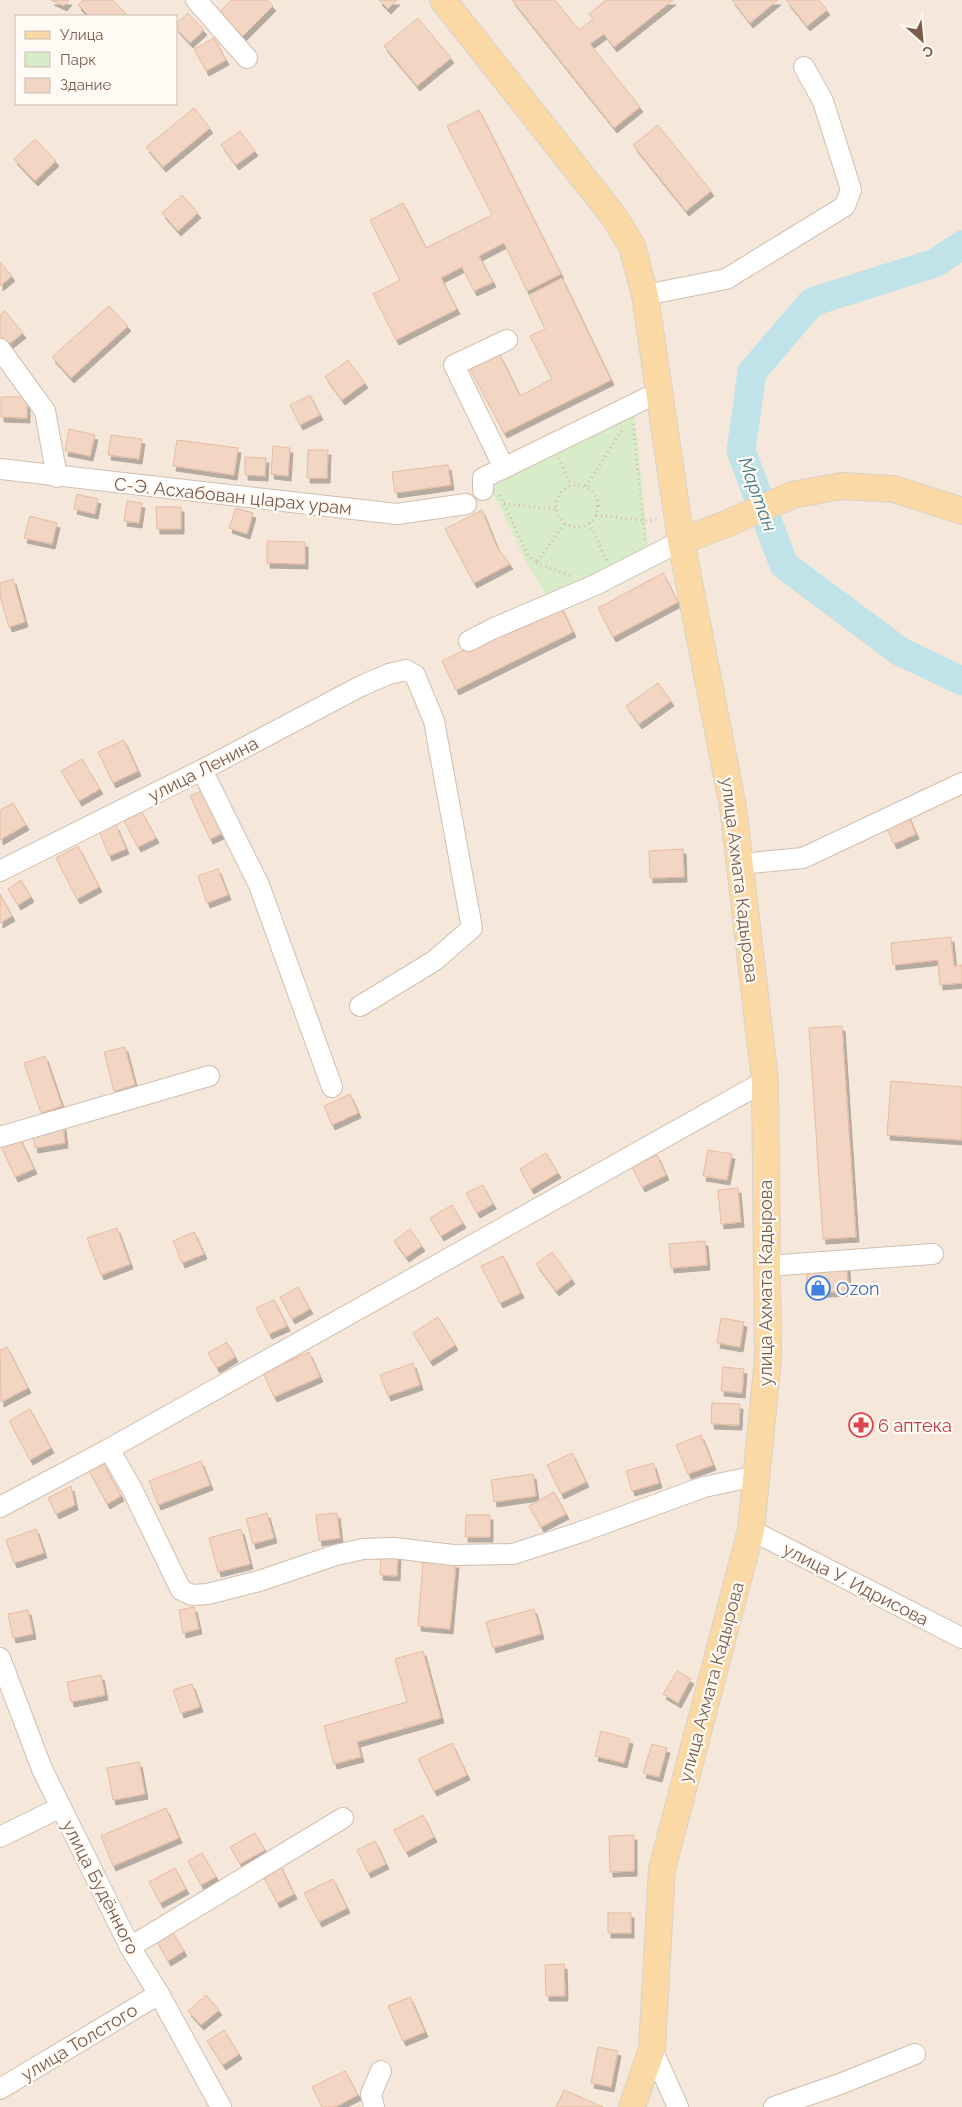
<svg xmlns="http://www.w3.org/2000/svg" width="962" height="2107" font-family="Raleway,sans-serif">
<defs>
<filter id="shadow"><feDropShadow dx="3" dy="5" stdDeviation="0" flood-color="#0004"/></filter>
</defs>
<rect width="100%" height="100%" fill="#fdf6ec"/>
<path fill="#f5e8da" fill-rule="evenodd" d="M 0,0 L 962,0 L 962,2107 L 0,2107 ZM 16,16 L 176,16 L 176,104 L 16,104 Z"/>
<path fill="#d8ecc9" d="M 634,410 L 649,554 L 549,600 L 528,565 L 490,487 Z"/>
<g fill="none" stroke-linecap="round" stroke-linejoin="round">
<path stroke="#bfe3e8" stroke-width="29" d="M 962,245 L 935,263 L 812,302 L 752,372 L 741,451 L 784,565 L 901,652 L 962,681"/>
</g>
<g fill="#f3d5c3" stroke="#e6bba3" filter="url(#shadow)">
<path d="M 51,0 L 69,0 L 64,6 Z"/>
<path d="M 83,0 L 113,0 L 128,16 L 89,16 L 78,5 Z"/>
<path d="M 231,0 L 267,0 L 273,6 L 243,36 L 219,13 Z"/>
<path d="M 379,0 L 397,0 L 388,9 Z"/>
<path d="M 512,0 L 555,0 L 579,30 L 593,19 L 589,14 L 606,0 L 673,0 L 614,47 L 604,34 L 590,44 L 640,107 L 614,128 Z"/>
<path d="M 732,0 L 778,0 L 750,23 Z"/>
<path d="M 786,0 L 819,0 L 827,10 L 807,26 Z"/>
<path d="M 188,13 L 204,30 L 190,43 L 176,28 L 176,24 Z"/>
<path d="M 418,18 L 451,58 L 417,86 L 384,46 Z"/>
<path d="M 214,38 L 226,60 L 206,71 L 194,49 Z"/>
<path d="M 194,108 L 210,128 L 163,167 L 146,147 Z"/>
<path d="M 479,110 L 561,274 L 527,291 L 504,243 L 479,256 L 493,282 L 474,291 L 462,267 L 441,278 L 457,309 L 396,340 L 373,294 L 400,280 L 370,220 L 403,203 L 426,248 L 492,215 L 447,126 Z"/>
<path d="M 658,125 L 711,191 L 686,211 L 633,145 Z"/>
<path d="M 240,131 L 255,151 L 236,165 L 221,145 Z"/>
<path d="M 35,139 L 56,161 L 35,181 L 14,159 Z"/>
<path d="M 182,195 L 198,213 L 178,231 L 162,213 Z"/>
<path d="M 0,262 L 12,276 L 0,286 Z"/>
<path d="M 562,278 L 611,380 L 504,433 L 470,369 L 500,355 L 520,396 L 552,379 L 530,336 L 545,329 L 529,295 Z"/>
<path d="M 109,306 L 128,326 L 71,378 L 52,357 Z"/>
<path d="M 5,311 L 23,333 L 8,345 L 0,335 L 0,315 Z"/>
<path d="M 348,360 L 365,383 L 342,400 L 325,377 Z"/>
<path d="M 310,395 L 320,415 L 300,425 L 290,405 Z"/>
<path d="M 1,397 L 27,397 L 27,418 L 1,417 Z"/>
<path d="M 69,429 L 95,435 L 90,456 L 65,451 Z"/>
<path d="M 111,435 L 142,439 L 139,459 L 108,455 Z"/>
<path d="M 177,440 L 238,448 L 234,475 L 173,466 Z"/>
<path d="M 273,446 L 290,448 L 288,476 L 271,474 Z"/>
<path d="M 308,450 L 328,450 L 327,478 L 307,478 Z"/>
<path d="M 245,457 L 266,458 L 265,476 L 245,475 Z"/>
<path d="M 448,465 L 451,485 L 395,493 L 392,472 Z"/>
<path d="M 77,494 L 98,499 L 95,514 L 74,509 Z"/>
<path d="M 127,501 L 142,503 L 139,523 L 124,521 Z"/>
<path d="M 156,507 L 181,507 L 181,529 L 157,529 Z"/>
<path d="M 236,508 L 253,513 L 247,534 L 229,528 Z"/>
<path d="M 482,510 L 497,547 L 510,564 L 474,583 L 445,529 Z"/>
<path d="M 30,516 L 57,523 L 52,544 L 24,538 Z"/>
<path d="M 267,541 L 305,542 L 305,564 L 267,563 Z"/>
<path d="M 663,573 L 678,602 L 613,637 L 598,608 Z"/>
<path d="M 13,579 L 25,622 L 9,627 L 0,596 L 0,583 Z"/>
<path d="M 559,603 L 573,632 L 456,690 L 442,661 Z"/>
<path d="M 658,683 L 671,701 L 639,724 L 626,706 Z"/>
<path d="M 124,740 L 138,771 L 113,783 L 98,752 Z"/>
<path d="M 82,759 L 100,789 L 79,801 L 61,771 Z"/>
<path d="M 203,790 L 223,833 L 210,839 L 190,796 Z"/>
<path d="M 13,803 L 26,825 L 0,840 L 0,810 Z"/>
<path d="M 142,812 L 156,838 L 138,847 L 124,821 Z"/>
<path d="M 907,813 L 916,834 L 894,844 L 884,823 Z"/>
<path d="M 116,825 L 126,849 L 109,856 L 99,831 Z"/>
<path d="M 78,846 L 99,887 L 77,899 L 56,858 Z"/>
<path d="M 683,849 L 684,877 L 650,878 L 649,851 Z"/>
<path d="M 218,869 L 228,895 L 207,903 L 198,876 Z"/>
<path d="M 21,880 L 31,897 L 18,905 L 8,889 Z"/>
<path d="M 0,894 L 12,916 L 0,923 Z"/>
<path d="M 951,937 L 954,966 L 962,965 L 962,983 L 940,985 L 938,960 L 893,965 L 891,943 Z"/>
<path d="M 842,1026 L 856,1237 L 823,1239 L 809,1028 Z"/>
<path d="M 125,1047 L 135,1085 L 114,1091 L 104,1052 Z"/>
<path d="M 45,1056 L 62,1106 L 41,1113 L 24,1063 Z"/>
<path d="M 891,1081 L 962,1087 L 962,1140 L 887,1135 Z"/>
<path d="M 350,1094 L 358,1113 L 332,1125 L 324,1106 Z"/>
<path d="M 63,1125 L 65,1143 L 35,1148 L 32,1130 Z"/>
<path d="M 19,1136 L 34,1169 L 15,1177 L 0,1144 Z"/>
<path d="M 708,1150 L 732,1154 L 727,1180 L 703,1176 Z"/>
<path d="M 546,1153 L 558,1173 L 531,1189 L 520,1169 Z"/>
<path d="M 657,1155 L 666,1175 L 642,1187 L 632,1167 Z"/>
<path d="M 483,1185 L 493,1204 L 477,1213 L 466,1193 Z"/>
<path d="M 738,1188 L 741,1222 L 721,1224 L 718,1190 Z"/>
<path d="M 452,1205 L 463,1223 L 441,1236 L 430,1218 Z"/>
<path d="M 117,1228 L 130,1264 L 101,1275 L 87,1238 Z"/>
<path d="M 410,1229 L 422,1246 L 406,1257 L 394,1241 Z"/>
<path d="M 194,1232 L 204,1254 L 182,1263 L 173,1241 Z"/>
<path d="M 705,1241 L 707,1265 L 671,1268 L 669,1244 Z"/>
<path d="M 552,1252 L 572,1279 L 556,1291 L 536,1264 Z"/>
<path d="M 503,1256 L 521,1293 L 500,1303 L 481,1266 Z"/>
<path d="M 847,1265 L 848,1291 L 808,1293 L 806,1267 Z"/>
<path d="M 298,1287 L 310,1309 L 292,1319 L 280,1297 Z"/>
<path d="M 274,1300 L 287,1326 L 269,1334 L 256,1308 Z"/>
<path d="M 438,1317 L 455,1345 L 430,1361 L 413,1333 Z"/>
<path d="M 721,1318 L 744,1322 L 740,1347 L 717,1343 Z"/>
<path d="M 227,1342 L 235,1357 L 217,1368 L 208,1353 Z"/>
<path d="M 7,1347 L 28,1388 L 1,1402 L 0,1350 Z"/>
<path d="M 309,1352 L 320,1377 L 274,1397 L 263,1373 Z"/>
<path d="M 413,1363 L 420,1385 L 388,1396 L 380,1375 Z"/>
<path d="M 723,1367 L 744,1369 L 742,1393 L 721,1391 Z"/>
<path d="M 712,1403 L 740,1404 L 739,1425 L 711,1424 Z"/>
<path d="M 30,1409 L 51,1448 L 30,1460 L 9,1421 Z"/>
<path d="M 701,1435 L 713,1465 L 688,1474 L 676,1445 Z"/>
<path d="M 572,1453 L 586,1482 L 561,1494 L 547,1465 Z"/>
<path d="M 201,1461 L 210,1485 L 158,1505 L 149,1481 Z"/>
<path d="M 103,1463 L 121,1496 L 107,1504 L 89,1471 Z"/>
<path d="M 653,1463 L 659,1483 L 632,1491 L 626,1471 Z"/>
<path d="M 533,1474 L 536,1496 L 494,1502 L 491,1480 Z"/>
<path d="M 71,1486 L 75,1505 L 56,1514 L 48,1498 Z"/>
<path d="M 554,1492 L 566,1514 L 541,1527 L 529,1506 Z"/>
<path d="M 267,1513 L 274,1538 L 253,1544 L 246,1519 Z"/>
<path d="M 337,1513 L 340,1538 L 319,1541 L 316,1515 Z"/>
<path d="M 466,1515 L 490,1515 L 490,1537 L 465,1537 Z"/>
<path d="M 36,1529 L 44,1553 L 14,1563 L 6,1540 Z"/>
<path d="M 241,1529 L 250,1564 L 218,1572 L 209,1538 Z"/>
<path d="M 381,1551 L 398,1552 L 397,1576 L 380,1575 Z"/>
<path d="M 423,1561 L 456,1563 L 450,1629 L 418,1626 Z"/>
<path d="M 194,1607 L 199,1629 L 183,1633 L 179,1610 Z"/>
<path d="M 534,1609 L 541,1634 L 493,1648 L 486,1622 Z"/>
<path d="M 28,1610 L 33,1634 L 13,1638 L 8,1614 Z"/>
<path d="M 423,1651 L 441,1718 L 357,1742 L 361,1757 L 334,1764 L 324,1726 L 407,1702 L 395,1659 Z"/>
<path d="M 677,1671 L 691,1679 L 678,1703 L 663,1694 Z"/>
<path d="M 101,1675 L 105,1695 L 71,1702 L 67,1682 Z"/>
<path d="M 192,1684 L 200,1707 L 181,1713 L 173,1690 Z"/>
<path d="M 601,1731 L 630,1739 L 624,1763 L 595,1756 Z"/>
<path d="M 452,1743 L 467,1775 L 434,1791 L 418,1759 Z"/>
<path d="M 652,1744 L 667,1748 L 659,1777 L 643,1773 Z"/>
<path d="M 139,1762 L 145,1794 L 113,1800 L 107,1768 Z"/>
<path d="M 166,1808 L 179,1838 L 113,1866 L 101,1836 Z"/>
<path d="M 423,1815 L 434,1837 L 406,1852 L 394,1830 Z"/>
<path d="M 255,1833 L 265,1850 L 240,1864 L 230,1847 Z"/>
<path d="M 634,1835 L 634,1871 L 610,1872 L 609,1836 Z"/>
<path d="M 375,1841 L 386,1864 L 368,1873 L 357,1850 Z"/>
<path d="M 202,1853 L 216,1877 L 201,1885 L 188,1861 Z"/>
<path d="M 279,1863 L 294,1894 L 277,1903 L 261,1872 Z"/>
<path d="M 175,1868 L 186,1889 L 160,1903 L 149,1882 Z"/>
<path d="M 333,1879 L 347,1908 L 319,1922 L 304,1893 Z"/>
<rect x="608" y="1913" width="23" height="20"/>
<path d="M 173,1933 L 184,1951 L 168,1961 L 157,1942 Z"/>
<path d="M 564,1964 L 565,1996 L 546,1996 L 545,1965 Z"/>
<path d="M 206,1995 L 219,2010 L 201,2025 L 188,2011 Z"/>
<path d="M 410,1997 L 425,2032 L 403,2041 L 388,2006 Z"/>
<path d="M 224,2030 L 239,2054 L 223,2065 L 207,2041 Z"/>
<path d="M 598,2047 L 618,2051 L 611,2087 L 591,2083 Z"/>
<path d="M 345,2071 L 358,2095 L 335,2107 L 322,2107 L 312,2087 Z"/>
<path d="M 564,2090 L 603,2107 L 556,2107 Z"/>
</g>
<g fill="none" stroke-linecap="round" stroke-linejoin="round">
<g stroke="#d1beb0" stroke-width="22">
<g id="minor">
<path d="M 196,0 L 247,58"/>
<path d="M 645,295 L 726,279 L 845,206 L 851,190 L 823,101 L 804,67"/>
<path d="M 0,349 L 45,411 L 57,477"/>
<path d="M 504,468 L 454,365 L 507,340"/>
<path d="M 0,469 L 397,514 L 466,504"/>
<path d="M 483,490 L 483,478 L 659,392"/>
<path d="M 469,641 L 492,629 L 595,585 L 681,541"/>
<path d="M 202,770 L 259,885 L 332,1087"/>
<path d="M 740,864 L 803,858 L 962,783"/>
<path d="M 0,871 L 202,770 L 361,686 L 389,674 L 406,670 L 415,675 L 434,721 L 472,928 L 434,961 L 360,1006"/>
<path d="M 0,1137 L 209,1076"/>
<path d="M 767,1266 L 933,1254"/>
<path d="M 109,1449 L 132,1489 L 181,1590 L 192,1595 L 208,1594 L 259,1581 L 336,1555 L 363,1549 L 394,1548 L 453,1555 L 513,1554 L 578,1533 L 704,1487 L 756,1476"/>
<path d="M 0,1507 L 109,1449 L 765,1081"/>
<path d="M 751,1530 L 962,1638"/>
<path d="M 0,1658 L 42,1769 L 130,1947 L 159,1994 L 221,2107"/>
<path d="M 0,1837 L 61,1807"/>
<path d="M 130,1947 L 343,1818"/>
<path d="M 652,2049 L 678,2107"/>
<path d="M 0,2089 L 159,1994"/>
<path d="M 374,2107 L 371,2094 L 381,2071"/>
<path d="M 774,2107 L 840,2084 L 915,2054"/>
</g>
</g>
<g stroke="#dad1cd" stroke-width="28">
<g id="major">
<path d="M 443,0 L 612,214 L 632,246 L 645,295 L 681,541 L 733,807 L 765,1081 L 768,1358 L 751,1530 L 662,1869 L 652,2049 L 632,2107"/>
<path d="M 681,541 L 726,524 L 792,495 L 842,486 L 894,489 L 962,511"/>
</g>
</g>
<g stroke="#d9b8a5" stroke-width="3" stroke-dasharray="1 4" stroke-linecap="butt">
<path d="M 633,424 L 645,540"/>
<path d="M 559,458 L 571,485"/>
<circle cx="577" cy="506" r="21"/>
<path d="M 586,486 L 622,430"/>
<path d="M 500,495 L 529,557 L 536,563 L 565,523"/>
<path d="M 504,504 L 556,509"/>
<path d="M 596,515 L 647,521 L 659,519"/>
<path d="M 589,523 L 607,561"/>
<path d="M 536,563 L 571,576"/>
</g>
<use href="#minor" stroke="#fff" stroke-width="20"/>
<use href="#major" stroke="#fbd9a5" stroke-width="26"/>
</g>
<defs>
<g id="shop-ring" transform="scale(1.25)"><circle r="9.5" fill="#fffaf3" stroke="#3f7fe0" stroke-width="1.5"/><path d="M-5-2.5h2.3a2.7 3.5 0 0 1 5.4 0H5L5.5 6h-11ZM-1.5-2.5h3a1.5 2.3 0 0 0-3 0Z" fill="#3f7fe0"/></g>
<g id="pharmacy-ring" transform="scale(1.25)"><circle r="9.5" fill="#fffaf3" stroke="#e0444e" stroke-width="1.5"/><path d="M-2-6h4v4h4v4h-4v4h-4v-4h-4v-4h4Z" fill="#e0444e"/></g>
</defs>
<g fill-rule="evenodd">
<use href="#shop-ring" x="818" y="1288"/>
<use href="#pharmacy-ring" x="861" y="1425"/>
</g>
<g text-anchor="middle" dominant-baseline="central" stroke-width="4.5" stroke-linejoin="round" paint-order="stroke">
<g font-size="18" fill="#7a5c4d" stroke="#fffaf3">
<text transform="translate(233 496) rotate(6)">С-Э. Асхабован цIарах урам</text>
<text transform="translate(203 769) rotate(-27)">улица Ленина</text>
<text transform="translate(740 880) rotate(83)">улица Ахмата Кадырова</text>
<text transform="translate(765 1283) rotate(-90)">улица Ахмата Кадырова</text>
<text transform="translate(856 1584) rotate(27)">улица У. Идрисова</text>
<text transform="translate(711 1682) rotate(-75)">улица Ахмата Кадырова</text>
<text transform="translate(101 1887) rotate(63)">улица Будённого</text>
<text transform="translate(79 2042) rotate(-31)">улица Толстого</text>
</g>
<g font-size="18" fill="#366cbe" stroke="#fffaf3" text-anchor="start">
<text x="836" y="1288">Ozon</text>
</g>
<g font-size="18" fill="#be3a42" stroke="#fffaf3" text-anchor="start">
<text x="878" y="1425">6 аптека</text>
</g>
<g font-size="19" font-style="italic" fill="#437c86" stroke="#fffaf3">
<text transform="translate(758 494) rotate(70)">Мартан</text>
</g>
</g>
<rect x="15" y="15" width="162" height="90" fill="#fffaf3" stroke="#cabbb1"/>
<rect x="25" y="31" width="25" height="8" fill="#fbd9a5" stroke="#cabbb1"/>
<text x="60" y="40" font-size="15" fill="#7a5c4d">Улица</text>
<rect x="25" y="52" width="25" height="15" fill="#d8ecc9" stroke="#cabbb1"/>
<text x="60" y="65" font-size="15" fill="#7a5c4d">Парк</text>
<rect x="25" y="78" width="25" height="15" fill="#f3d5c3" stroke="#cabbb1"/>
<text x="60" y="90" font-size="15" fill="#7a5c4d">Здание</text>
<g transform="translate(922 40) rotate(153)" stroke="#fffaf3" stroke-width="4" paint-order="stroke">
<path d="M0-4L9 19L0 12L-9 19Z" fill="#7a5c4d"/>
<text y="-8" font-size="14" font-weight="bold" text-anchor="middle" fill="#7a5c4d">С</text>
</g>
</svg>
